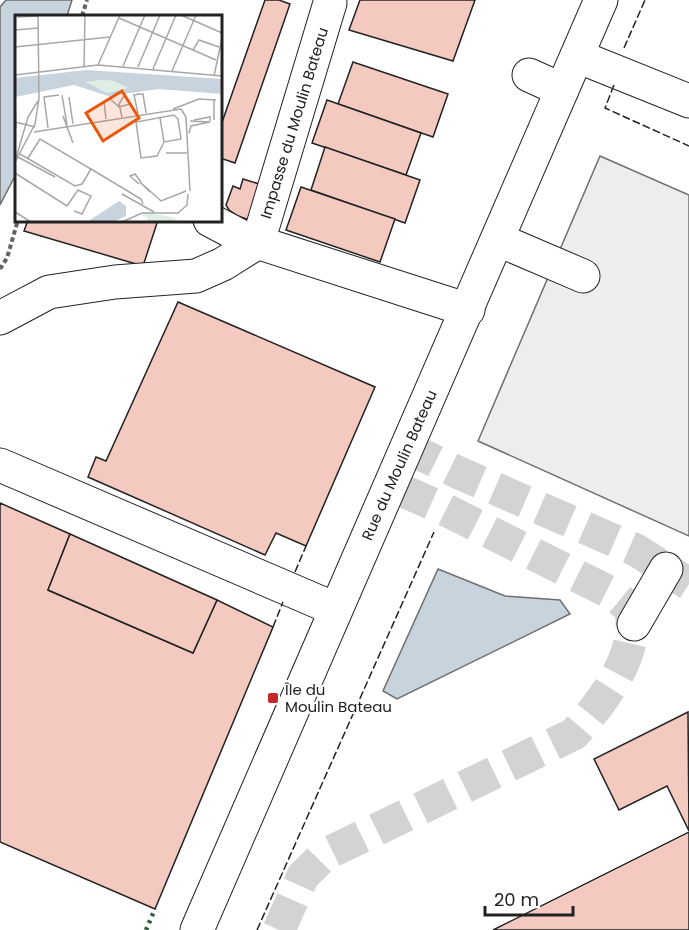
<svg xmlns="http://www.w3.org/2000/svg" width="689" height="930" font-family="Poppins,sans-serif">
<rect width="100%" height="100%" fill="#fff"/>
<path fill="#ededed" stroke="#6f6f6f" stroke-width="1.5" d="M 600,156 L 689,195 L 689,536 L 478,441 Z"/>
<g fill="#c7d3dd" stroke="#6f6f6f" stroke-width="1.5">
<path d="M 6,0 L 72,0 L 67,16 L 16,16 L 16,174 L 0,205 L 0,7 Z"/>
<path d="M 438,569 L 505,596 L 560,600 L 570,614 L 397,699 L 383,691 Z"/>
</g>
<g fill="#f3c9c0" stroke="#222" stroke-width="1.5">
<path d="M 265,0 L 279,0 L 290,4 L 235,163 L 220,158 L 220,128 Z"/>
<path d="M 360,0 L 475,0 L 453,61 L 349,30 Z"/>
<path d="M 353,62 L 448,94 L 433,137 L 338,104 Z"/>
<path d="M 327,100 L 421,133 L 406,175 L 312,143 Z"/>
<path d="M 325,147 L 420,180 L 405,223 L 311,190 Z"/>
<path d="M 243,179 L 266,186 L 255,222 L 238,216 L 229,210 L 226,205 L 233,186 L 240,189 Z"/>
<path d="M 301,187 L 395,219 L 380,262 L 286,230 Z"/>
<path d="M 28,220 L 158,220 L 143,266 L 24,231 Z"/>
<path d="M 178,302 L 375,387 L 306,546 L 276,533 L 265,555 L 88,477 L 96,457 L 106,461 Z"/>
<path d="M 0,503 L 70,534 L 48,590 L 193,653 L 217,600 L 273,627 L 155,909 L 0,842 Z"/>
<path d="M 70,534 L 217,600 L 193,653 L 48,590 Z"/>
<path d="M 688,712 L 689,831 L 667,786 L 619,810 L 594,759 Z"/>
<path d="M 689,832 L 689,930 L 493,930 Z"/>
</g>
<g fill="none" stroke-linecap="round" stroke-linejoin="round">
<g stroke="#d3d3d3" stroke-width="33" stroke-dasharray="33 16" stroke-linecap="butt">
<path d="M 406,447 L 457,472 L 636,550 L 689,584"/>
<path d="M 279,930 L 303,876 L 324,855 L 574,734 C 603,701 639,656 631,609 L 613,594 L 444,509 L 390,485"/>
</g>
<g stroke="#222" stroke-width="35">
<g id="minor">
<path d="M 577,56 L 689,101"/>
<path d="M 529,75 L 562,90"/>
<path d="M 210,220 L 244,238 L 468,310"/>
<path d="M 499,240 L 583,276"/>
<path d="M 0,318 L 49,292 L 115,282 L 196,276 L 223,264 L 258,242 L 330,3"/>
<path d="M 0,465 L 335,609"/>
<path d="M 634,624 L 666,569"/>
<path d="M 197,930 C 331,620 468,311 601,0"/>
</g>
</g>
<g stroke="#646464" stroke-width="4" stroke-dasharray="4.5 3" stroke-linecap="butt">
<path d="M 82,16 L 87,0"/>
<path d="M 0,269 L 7,258 L 18,220"/>
</g>
<use href="#minor" stroke="#fff" stroke-width="33"/>
<path stroke="#2f5e38" stroke-width="4.5" stroke-dasharray="3 4.5" stroke-linecap="butt" d="M 146,930 L 155,909"/>
<g stroke="#222" stroke-width="1.5" stroke-dasharray="8 3" stroke-linecap="butt">
<path d="M 624,48 L 645,0"/>
<path d="M 614,85 L 605,108 L 689,146"/>
<path d="M 295,572 L 306,546"/>
<path d="M 273,627 L 283,602"/>
<path d="M 257,930 L 434,532"/>
</g>
</g>
<rect fill="#c62828" stroke="#fff" stroke-width="2" x="267" y="692" width="12" height="12" rx="3"/>
<g text-anchor="middle" dominant-baseline="central" stroke-width="4.5" stroke-linejoin="round" paint-order="stroke">
<g font-size="15" fill="#222" stroke="#fff">
<text transform="translate(294 123) rotate(-73)">Impasse du Moulin Bateau</text>
<text transform="translate(399 465) rotate(-66)">Rue du Moulin Bateau</text>
</g>
<g font-size="15" fill="#222" stroke="#fff" text-anchor="start">
<text x="285" y="689">Île du<tspan x="285" dy="17">Moulin Bateau</tspan></text>
</g>
</g>
<g transform="translate(15 15)">
<rect width="207" height="207" fill="#fff"/>
<path d="M 132,198 L 157,202 L 166,207 L 132,207 L 132,202 L 126,201 Z" fill="#e0efe3"/>
<path d="M 87,65 L 99,66 L 113,73 L 92,78 L 70,67 Z" fill="#e0efe3"/>
<path d="M 71,55 L 207,64 L 207,79 L 144,74 L 93,81 L 59,70 L 0,82 L 0,63 ZM 87,65 L 99,66 L 113,73 L 92,78 L 71,67 ZM 104,186 L 111,191 L 111,201 L 98,207 L 72,207 Z" fill="#c7d3dd" fill-rule="evenodd"/>
<path fill="none" stroke="#a7a7a7" stroke-width="1.5" d="M 166,0 L 207,18M 2,2 L 23,1M 104,3 L 201,45M 0,15 L 23,13M 0,32 L 95,22M 178,35 L 184,25 L 204,32M 83,50 L 105,0M 69,51 L 70,0M 108,51 L 130,0M 123,52 L 145,0M 138,54 L 161,0M 157,56 L 181,0M 0,60 L 83,50 L 207,61M 199,61 L 207,23M 47,80 L 52,110M 54,82 L 58,109M 0,83 L 1,113M 94,83 L 104,92 L 115,89M 199,85 L 199,105M 89,86 L 91,104M 158,94 L 184,84 L 201,85M 123,99 L 119,80 L 124,79 L 128,79 L 131,98M 48,101 L 58,128M 107,102 L 104,89 L 109,81M 145,103 L 149,127 L 166,124 L 163,104 L 159,100 L 121,107 L 126,143 L 142,141 L 149,127M 179,105 L 195,102 L 195,106M 0,107 L 20,112M 33,113 L 29,82 L 44,80M 19,117 L 166,94 L 171,102 L 175,176M 174,118 L 176,111 L 195,107 L 175,106M 151,138 L 172,138M 5,139 L 60,171 L 67,169 L 76,154 L 25,124 L 13,143M 3,142 L 40,162M 1,143 L 13,102 L 23,86M 0,147 L 20,109 L 24,84 L 23,0M 76,154 L 126,184 L 128,189M 0,158 L 52,191 L 63,175 L 76,181 L 67,199 L 59,196M 124,169 L 115,161 L 120,159 L 126,167M 135,177 L 125,167 L 146,186 L 171,176M 107,179 L 139,197M 0,197 L 16,207M 107,207 L 127,198 L 163,198 L 172,190 L 173,179"/>
<path fill="#e8590c" fill-opacity="0.15" stroke="#e8590c" stroke-width="3" d="M 107,76 L 124,103 L 88,126 L 71,98 Z"/>
<rect width="207" height="207" fill="none" stroke="#222" stroke-width="3"/>
</g>
<path d="M485 906v9h88v-9" fill="none" stroke="#222222" stroke-width="3"/>
<text x="494" y="906" font-size="18" fill="#222222" stroke="#ffffff" stroke-width="4.5" paint-order="stroke">20 m</text>
</svg>
